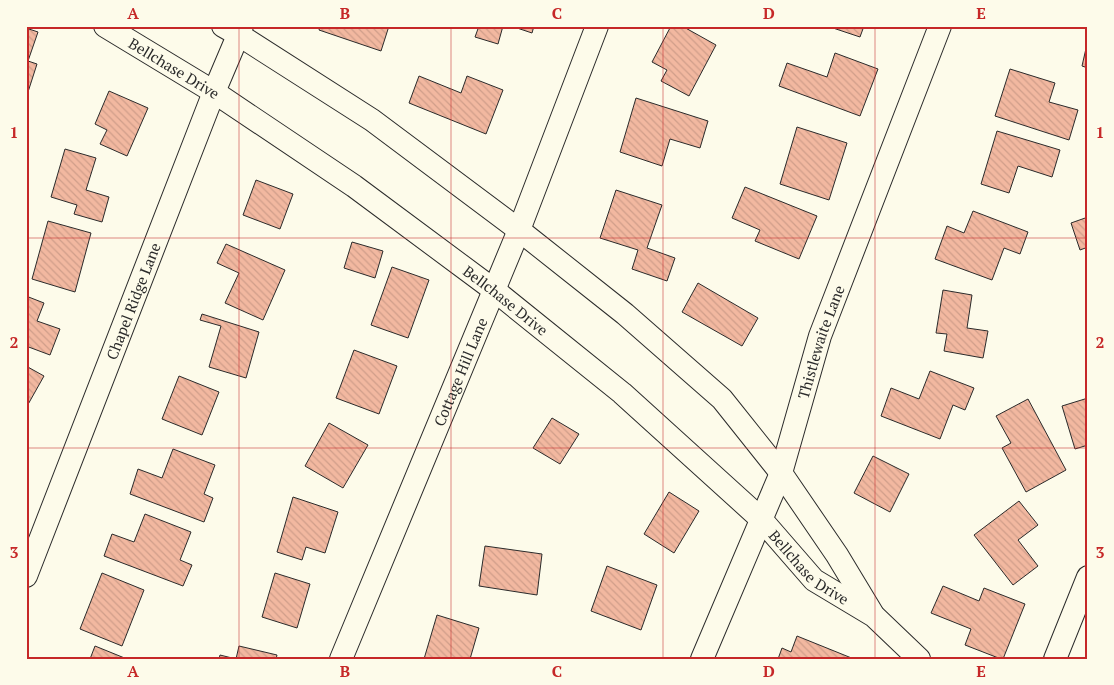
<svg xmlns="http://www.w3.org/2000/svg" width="1114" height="685" font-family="'PT Serif',serif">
<defs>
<pattern id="building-back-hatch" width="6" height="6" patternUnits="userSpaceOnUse" patternTransform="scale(1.25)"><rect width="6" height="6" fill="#f2b8a0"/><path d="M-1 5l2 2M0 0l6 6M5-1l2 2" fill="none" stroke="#d09e8a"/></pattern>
</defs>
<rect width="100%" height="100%" fill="#fdfbea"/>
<g fill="url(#building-back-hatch)" stroke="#2b2b2b">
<path d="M 320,26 L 389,26 L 381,51 L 319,30 Z"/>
<path d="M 479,26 L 503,26 L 498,44 L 475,37 Z"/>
<path d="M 511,26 L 534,26 L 532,33 Z"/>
<path d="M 671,26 L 682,26 L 716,45 L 689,96 L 661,81 L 667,70 L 652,62 Z"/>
<path d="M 827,26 L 864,26 L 860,37 Z"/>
<path d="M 26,28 L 38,32 L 28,61 L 37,64 L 28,92 L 26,92 Z"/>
<path d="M 1087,44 L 1088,45 L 1088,68 L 1082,66 Z"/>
<path d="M 835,53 L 878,69 L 860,116 L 779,86 L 787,63 L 827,77 Z"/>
<path d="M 1010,69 L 1055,83 L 1049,102 L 1078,110 L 1069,140 L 995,116 Z"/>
<path d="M 419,76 L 461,93 L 467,76 L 503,90 L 486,134 L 409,103 Z"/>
<path d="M 109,91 L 148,108 L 127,156 L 100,144 L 107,130 L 95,124 Z"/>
<path d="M 636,98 L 708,121 L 700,148 L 670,139 L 662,166 L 620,152 Z"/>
<path d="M 797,127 L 847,143 L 829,200 L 780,184 Z"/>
<path d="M 997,131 L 1060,150 L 1052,177 L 1018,166 L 1009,193 L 981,184 Z"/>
<path d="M 65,149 L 96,158 L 86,190 L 109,197 L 102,222 L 74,214 L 77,205 L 51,197 Z"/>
<path d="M 256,180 L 293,194 L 280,229 L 243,215 Z"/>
<path d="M 745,187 L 817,216 L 799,259 L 755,241 L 760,230 L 732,218 Z"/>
<path d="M 616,190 L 662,205 L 647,248 L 675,258 L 667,281 L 632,269 L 638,250 L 600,238 Z"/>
<path d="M 973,211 L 1028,232 L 1020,254 L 1004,248 L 992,280 L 935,259 L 947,226 L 964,233 Z"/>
<path d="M 1088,217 L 1088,247 L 1080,250 L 1071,223 Z"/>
<path d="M 48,221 L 91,233 L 75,292 L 32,279 Z"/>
<path d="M 352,242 L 383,251 L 375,278 L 344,268 Z"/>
<path d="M 226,244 L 285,270 L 263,320 L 225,303 L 239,273 L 217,263 Z"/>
<path d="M 392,267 L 429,280 L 408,338 L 371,325 Z"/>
<path d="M 698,283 L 758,318 L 742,346 L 682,312 Z"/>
<path d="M 943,290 L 972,295 L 967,328 L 988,331 L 983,358 L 944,351 L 947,334 L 936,333 Z"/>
<path d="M 26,296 L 44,303 L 37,321 L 60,329 L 50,355 L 26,346 Z"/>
<path d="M 202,314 L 259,332 L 246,378 L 209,367 L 221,326 L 200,320 Z"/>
<path d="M 354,350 L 397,366 L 379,414 L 336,398 Z"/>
<path d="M 26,366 L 44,376 L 26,408 Z"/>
<path d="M 930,371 L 974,388 L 965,410 L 953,405 L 940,439 L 881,416 L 891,388 L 919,399 Z"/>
<path d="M 179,376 L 219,392 L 202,435 L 162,419 Z"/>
<path d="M 1088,398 L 1088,445 L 1075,449 L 1062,406 Z"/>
<path d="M 1028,399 L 1066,470 L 1026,492 L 1002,448 L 1011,443 L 996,416 Z"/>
<path d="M 552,418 L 579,434 L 560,464 L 533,448 Z"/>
<path d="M 329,423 L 368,445 L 343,488 L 305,466 Z"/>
<path d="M 173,449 L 215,465 L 204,494 L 213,498 L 204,522 L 130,494 L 138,469 L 162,478 Z"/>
<path d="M 873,456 L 909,474 L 890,512 L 854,493 Z"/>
<path d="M 669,492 L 699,511 L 674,553 L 644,534 Z"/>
<path d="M 293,497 L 338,512 L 325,553 L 306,547 L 302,560 L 277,552 Z"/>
<path d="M 1019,501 L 1038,525 L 1018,540 L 1038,566 L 1013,585 L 974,535 Z"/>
<path d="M 145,514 L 191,532 L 180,560 L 192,565 L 183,586 L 104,556 L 112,534 L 134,542 Z"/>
<path d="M 485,546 L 542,554 L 537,595 L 479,586 Z"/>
<path d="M 607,566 L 657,585 L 641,630 L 591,611 Z"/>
<path d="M 102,573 L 144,590 L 122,646 L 80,629 Z"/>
<path d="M 275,573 L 310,584 L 297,628 L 262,617 Z"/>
<path d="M 943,586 L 979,601 L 984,588 L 1025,604 L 1003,659 L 1001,659 L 965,645 L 971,629 L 931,613 Z"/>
<path d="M 437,615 L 479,628 L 470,659 L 424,659 Z"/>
<path d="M 797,636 L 854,659 L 778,659 L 782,648 L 791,652 Z"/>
<path d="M 95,646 L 127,659 L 90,659 Z"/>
<path d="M 239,646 L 277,655 L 276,659 L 219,659 L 220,655 L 236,659 Z"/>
</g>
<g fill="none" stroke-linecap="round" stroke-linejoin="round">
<g stroke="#2b2b2b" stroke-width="24">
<g id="minor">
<path id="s1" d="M 105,26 L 214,92 L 354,186 L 494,290 L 622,393 L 761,519 L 814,580 L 874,616 L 919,659"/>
<path d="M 223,26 L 239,35 L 372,120 L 519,230 L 625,314 L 722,399 L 781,473 L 837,555 L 872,613"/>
<path id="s2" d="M 26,576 L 214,92 L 242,26"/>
<path id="s3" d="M 341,659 L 519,230 L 597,26"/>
<path id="s4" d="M 702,659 L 781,473 L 820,336 L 940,26"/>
<path d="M 1055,659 L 1088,577"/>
</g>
</g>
<use href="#minor" stroke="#fdfbea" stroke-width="22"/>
</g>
<path fill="none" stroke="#c62828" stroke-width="1" stroke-opacity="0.55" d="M 239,26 L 239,659M 451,26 L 451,659M 663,26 L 663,659M 875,26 L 875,659M 26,238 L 1088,238M 26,448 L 1088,448"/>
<g text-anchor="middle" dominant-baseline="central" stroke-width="4" stroke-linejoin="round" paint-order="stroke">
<g font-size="15" fill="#2b2b2b" stroke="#fdfbea">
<text stroke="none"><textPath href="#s1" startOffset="81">Bellchase Drive</textPath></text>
<text stroke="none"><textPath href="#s2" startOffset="295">Chapel Ridge Lane</textPath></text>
<text stroke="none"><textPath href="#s1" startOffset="486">Bellchase Drive</textPath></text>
<text stroke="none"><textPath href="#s4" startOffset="339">Thistlewaite Lane</textPath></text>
<text stroke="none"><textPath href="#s3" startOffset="311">Cottage Hill Lane</textPath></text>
<text stroke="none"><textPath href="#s1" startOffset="891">Bellchase Drive</textPath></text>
</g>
</g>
<rect width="1114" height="685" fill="none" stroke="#fdfbea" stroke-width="55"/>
<rect x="28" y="28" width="1058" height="630" fill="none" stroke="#c62828" stroke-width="2"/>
<g font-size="16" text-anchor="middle" font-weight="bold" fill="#c62828">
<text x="133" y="19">A</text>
<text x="345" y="19">B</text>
<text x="557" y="19">C</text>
<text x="769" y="19">D</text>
<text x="981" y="19">E</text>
<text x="14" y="138">1</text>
<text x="1100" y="138">1</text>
<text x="14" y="348">2</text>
<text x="1100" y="348">2</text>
<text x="14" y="558">3</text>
<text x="1100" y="558">3</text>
<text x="133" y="677">A</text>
<text x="345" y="677">B</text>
<text x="557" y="677">C</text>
<text x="769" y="677">D</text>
<text x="981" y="677">E</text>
</g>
</svg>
